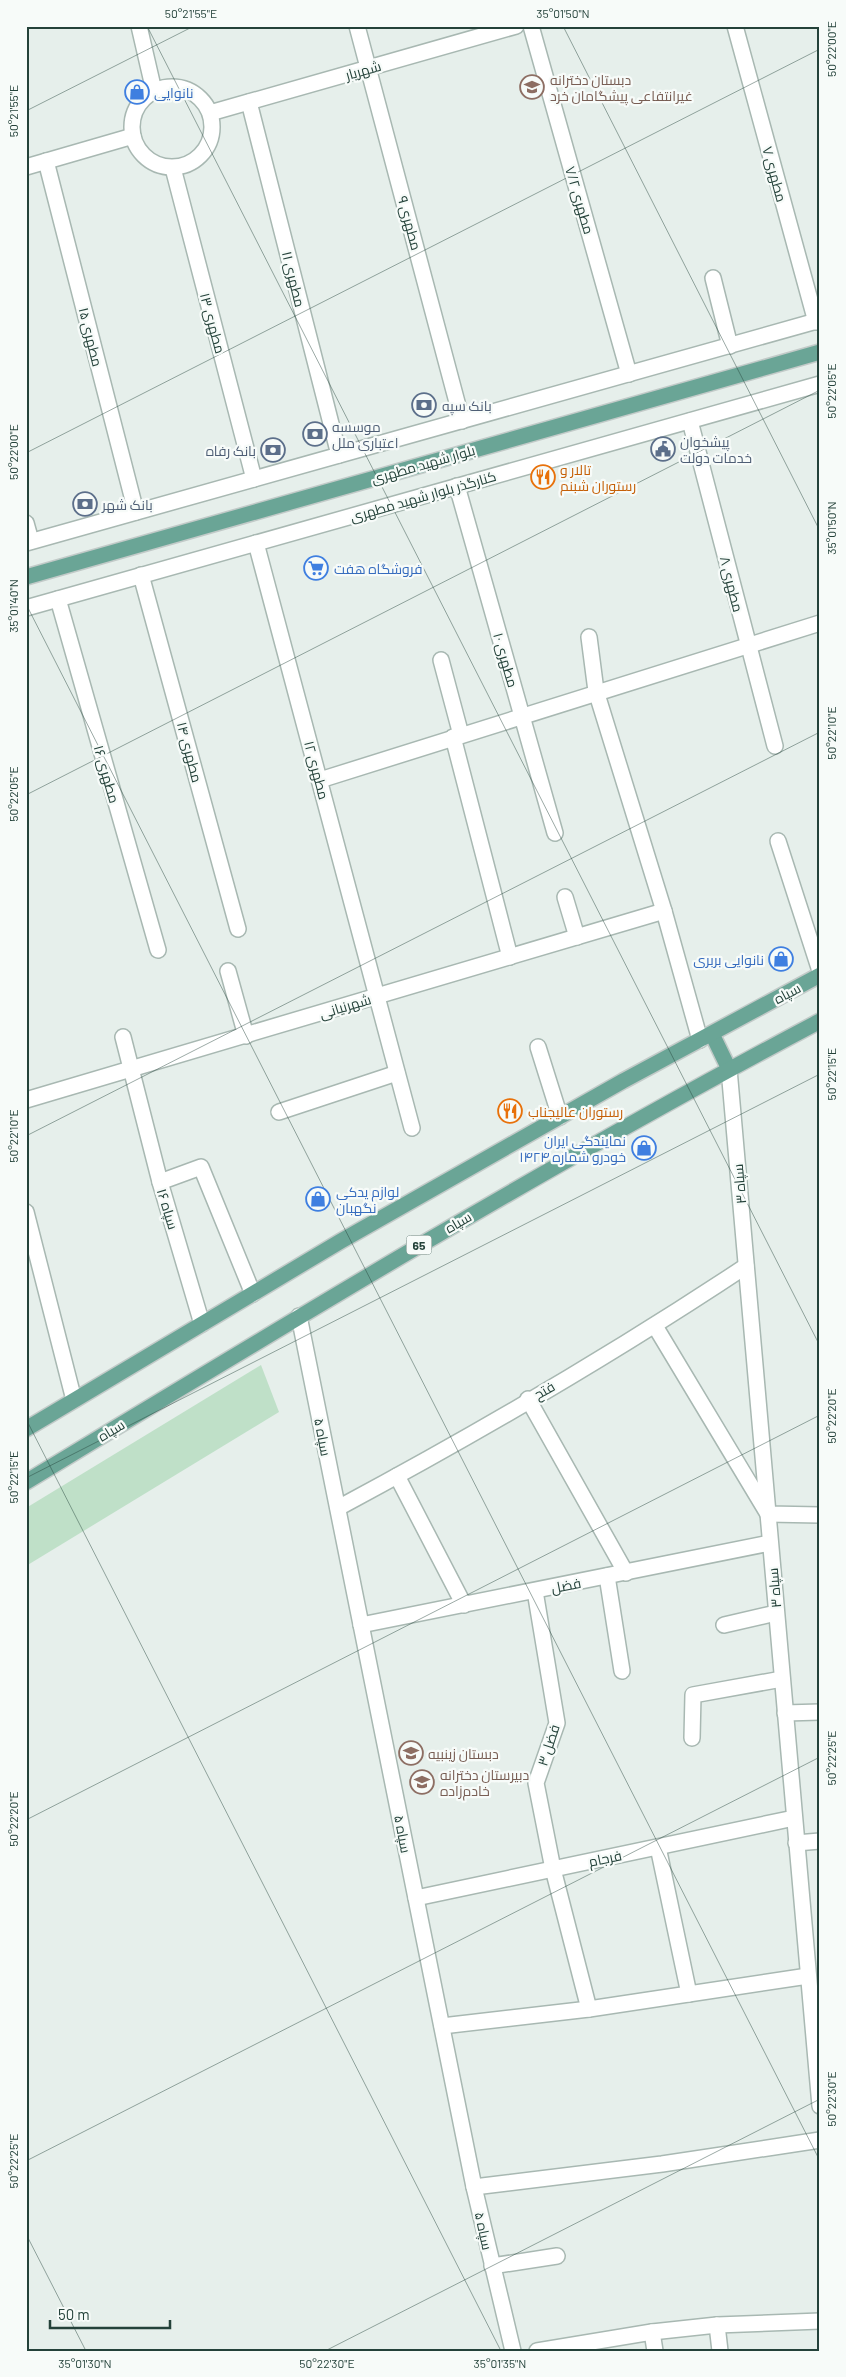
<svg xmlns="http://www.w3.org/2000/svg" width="846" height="2377" font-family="Barlow,Cairo,sans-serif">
<rect width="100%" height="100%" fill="#e6efeb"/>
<path fill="#bfe0c8" d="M 261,1365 L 279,1412 L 26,1566 L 26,1508 Z"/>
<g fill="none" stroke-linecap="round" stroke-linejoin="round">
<g stroke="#a8b8b2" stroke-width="18">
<g id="minor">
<path d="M 139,26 L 154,91"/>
<path d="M 357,26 L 462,421"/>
<path d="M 531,26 L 629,374"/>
<path d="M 735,26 L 816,322"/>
<circle cx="172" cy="127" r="40"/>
<path d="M 249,102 L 339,455"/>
<path d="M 210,113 L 516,26"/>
<path d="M 46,161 L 136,512"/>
<path d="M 26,167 L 133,136"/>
<path d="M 173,168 L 254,479"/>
<path d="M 713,278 L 730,346"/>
<path d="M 690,421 L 775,746"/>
<path d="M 457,486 L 555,833"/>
<path d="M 26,523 L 31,541"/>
<path d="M 26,543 L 820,320"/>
<path d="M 256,543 L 412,1128"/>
<path d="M 141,575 L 238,929"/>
<path d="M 58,599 L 158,950"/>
<path d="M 26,608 L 820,384"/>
<path d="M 589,637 L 596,691 L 664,911 L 700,1040"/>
<path d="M 441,660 L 461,735"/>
<path d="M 453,737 L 510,957"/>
<path d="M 320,780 L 820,623"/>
<path d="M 778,841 L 820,971"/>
<path d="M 565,897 L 577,937"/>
<path d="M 228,971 L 246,1036"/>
<path d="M 123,1037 L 160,1182 L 202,1324"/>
<path d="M 538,1047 L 560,1117"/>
<path d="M 729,1069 L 820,2106"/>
<path d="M 26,1100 L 664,911"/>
<path d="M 279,1112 L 397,1073"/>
<path d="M 160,1182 L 201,1167 L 253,1294"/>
<path d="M 26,1212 L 74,1400"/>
<path d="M 299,1316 L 474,2187 L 513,2351"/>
<path d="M 655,1326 L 768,1514 L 820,1515"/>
<path d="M 528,1399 L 626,1573"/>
<path d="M 397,1476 L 464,1605"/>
<path d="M 338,1508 C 476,1434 615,1353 746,1266"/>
<path d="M 607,1576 L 622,1671"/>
<path d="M 535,1591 L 557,1723 L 536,1783 L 553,1869 L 589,2009"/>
<path d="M 361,1625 L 770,1543"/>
<path d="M 724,1625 L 776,1613"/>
<path d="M 785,1713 L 820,1712"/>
<path d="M 692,1738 L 693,1695 L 782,1679"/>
<path d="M 796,1843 L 820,1841"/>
<path d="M 658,1847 L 689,1994"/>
<path d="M 416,1898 L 794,1818"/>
<path d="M 442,2026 L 589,2009 L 808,1976"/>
<path d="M 474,2187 L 662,2164 L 820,2140"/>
<path d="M 492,2266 L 557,2256"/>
<path d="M 717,2325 L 720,2351"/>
<path d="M 652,2332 L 655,2351"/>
<path d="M 537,2351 L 652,2332 L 717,2325 L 820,2321"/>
</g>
</g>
<g stroke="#c2cac8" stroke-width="18">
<g id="major">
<path d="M 26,577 L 820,352"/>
<path d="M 712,1034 L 729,1069"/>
<path d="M 26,1429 L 341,1241 L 623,1081 L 820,975"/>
<path d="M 26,1482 C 288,1323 549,1164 820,1021"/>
</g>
</g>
<use href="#minor" stroke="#fff" stroke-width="15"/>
<use href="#major" stroke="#6aa596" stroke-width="15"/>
</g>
<path fill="none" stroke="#24423a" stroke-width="1" stroke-opacity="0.45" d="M 147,26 L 820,1346M 563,26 L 820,531M 26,111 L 194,26M 26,453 L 820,49M 26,604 L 820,2161M 26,795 L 820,390M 26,1136 L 820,732M 26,1419 L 501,2351M 26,1478 L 820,1074M 26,1820 L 820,1415M 26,2161 L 820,1757M 26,2234 L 86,2351M 325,2351 L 820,2099"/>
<defs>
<g id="school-ring" transform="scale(1.25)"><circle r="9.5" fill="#f7fbf9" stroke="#8d6e63" stroke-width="1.5"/><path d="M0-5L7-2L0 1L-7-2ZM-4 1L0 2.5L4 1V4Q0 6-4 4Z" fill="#8d6e63"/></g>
<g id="shop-ring" transform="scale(1.25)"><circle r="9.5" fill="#f7fbf9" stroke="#3f7fe0" stroke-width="1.5"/><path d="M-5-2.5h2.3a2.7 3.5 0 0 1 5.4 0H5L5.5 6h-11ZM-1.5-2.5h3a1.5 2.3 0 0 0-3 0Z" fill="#3f7fe0"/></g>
<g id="bank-ring" transform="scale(1.25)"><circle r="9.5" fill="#f7fbf9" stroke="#5c6f8a" stroke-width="1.5"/><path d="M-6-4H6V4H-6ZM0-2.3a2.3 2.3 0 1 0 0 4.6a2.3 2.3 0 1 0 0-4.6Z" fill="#5c6f8a"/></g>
<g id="civic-ring" transform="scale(1.25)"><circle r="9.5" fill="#f7fbf9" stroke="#5c6f8a" stroke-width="1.5"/><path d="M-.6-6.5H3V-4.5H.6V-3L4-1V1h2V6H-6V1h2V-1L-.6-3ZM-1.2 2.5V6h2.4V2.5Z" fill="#5c6f8a"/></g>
<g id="restaurant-ring" transform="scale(1.25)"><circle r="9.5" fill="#f7fbf9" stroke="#e8710a" stroke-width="1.5"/><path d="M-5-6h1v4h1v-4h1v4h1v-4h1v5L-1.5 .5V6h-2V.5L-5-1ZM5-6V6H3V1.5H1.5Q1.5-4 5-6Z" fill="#e8710a"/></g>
<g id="supermarket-ring" transform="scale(1.25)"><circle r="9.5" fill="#f7fbf9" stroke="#3f7fe0" stroke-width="1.5"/><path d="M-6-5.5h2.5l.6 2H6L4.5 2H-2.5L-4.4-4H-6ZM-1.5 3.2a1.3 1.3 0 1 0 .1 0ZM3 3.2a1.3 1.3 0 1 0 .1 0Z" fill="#3f7fe0"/></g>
</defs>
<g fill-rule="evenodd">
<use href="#school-ring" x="532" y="87"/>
<use href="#shop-ring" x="137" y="92"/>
<use href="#bank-ring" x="424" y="405"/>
<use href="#bank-ring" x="315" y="434"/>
<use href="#civic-ring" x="663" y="449"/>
<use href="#bank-ring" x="273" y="450"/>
<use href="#restaurant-ring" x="543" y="477"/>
<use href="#bank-ring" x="85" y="504"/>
<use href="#supermarket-ring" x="316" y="568"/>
<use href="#shop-ring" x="781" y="959"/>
<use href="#restaurant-ring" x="510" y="1111"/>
<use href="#shop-ring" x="644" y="1148"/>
<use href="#shop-ring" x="318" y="1199"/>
<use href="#school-ring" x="411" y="1753"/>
<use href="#school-ring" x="422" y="1782"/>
</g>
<g text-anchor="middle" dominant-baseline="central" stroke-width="4.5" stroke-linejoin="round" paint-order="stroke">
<rect fill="#f7fbf9" stroke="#637a73" stroke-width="1" x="406.5" y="1235.5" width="25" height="19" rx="4"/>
<g font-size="12" font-weight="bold" fill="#24423a">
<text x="419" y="1245">65</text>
</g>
<g font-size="14" fill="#24423a" stroke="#f7fbf9">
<text transform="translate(363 70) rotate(-16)">شهریار</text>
<text transform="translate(775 174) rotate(75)">مطهری ۷</text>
<text transform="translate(580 200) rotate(74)">مطهری ۷/۲</text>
<text transform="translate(410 223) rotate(75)">مطهری ۹</text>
<text transform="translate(294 279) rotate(76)">مطهری ۱۱</text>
<text transform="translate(213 323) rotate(75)">مطهری ۱۳</text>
<text transform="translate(91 337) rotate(76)">مطهری ۱۵</text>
<text transform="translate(423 464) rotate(-16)">بلوار شهید مطهری</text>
<text transform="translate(423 496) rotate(-16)">کنارگذر بلوار شهید مطهری</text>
<text transform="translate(732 584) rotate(76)">مطهری ۸</text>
<text transform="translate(506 660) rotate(74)">مطهری ۱۰</text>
<text transform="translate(190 752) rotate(75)">مطهری ۱۴</text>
<text transform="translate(317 770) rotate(75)">مطهری ۱۲</text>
<text transform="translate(107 774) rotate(74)">مطهری ۱۶</text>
<text transform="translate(787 993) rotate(-28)">سپاه</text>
<text transform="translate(345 1006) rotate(-17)">شهرنیانی</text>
<text transform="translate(739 1184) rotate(-95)">سپاه ۳</text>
<text transform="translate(168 1209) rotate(73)">سپاه ۱۶</text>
<text transform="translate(458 1222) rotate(-30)">سپاه</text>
<text transform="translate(544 1390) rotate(-30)">فتح</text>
<text transform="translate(111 1430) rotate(-31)">سپاه</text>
<text transform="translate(323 1437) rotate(79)">سپاه ۵</text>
<text transform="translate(566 1585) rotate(-11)">فضل</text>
<text transform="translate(774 1588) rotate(-95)">سپاه ۳</text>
<text transform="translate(548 1745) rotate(-72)">فضل ۳</text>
<text transform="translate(403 1834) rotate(79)">سپاه ۵</text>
<text transform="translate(605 1858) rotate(-12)">فرجام</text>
<text transform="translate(484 2231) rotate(78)">سپاه ۵</text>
</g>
<g font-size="14" fill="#785e54" stroke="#f7fbf9" text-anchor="start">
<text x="550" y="79">دبستان دخترانه<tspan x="550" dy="16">غیرانتفاعی پیشگامان خرد</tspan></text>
<text x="428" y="1753">دبستان زینبیه</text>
<text x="440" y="1774">دبیرستان دخترانه<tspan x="440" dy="16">خادم‌زاده</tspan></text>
</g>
<g font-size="14" fill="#366cbe" stroke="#f7fbf9" text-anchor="start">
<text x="154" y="92">نانوایی</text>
<text x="334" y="568">فروشگاه هفت</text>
<text x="764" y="959" text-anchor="end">نانوایی بربری</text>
<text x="626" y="1140" text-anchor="end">نمایندگی ایران<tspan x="626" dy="16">خودرو شماره ۱۴۲۴</tspan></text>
<text x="336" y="1191">لوازم یدکی<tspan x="336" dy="16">نگهبان</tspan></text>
</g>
<g font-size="14" fill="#4e5e75" stroke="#f7fbf9" text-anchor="start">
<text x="442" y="405">بانک سپه</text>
<text x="332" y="426">موسسه<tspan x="332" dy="16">اعتباری ملل</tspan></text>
<text x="680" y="441">پیشخوان<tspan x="680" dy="16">خدمات دولت</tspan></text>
<text x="256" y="450" text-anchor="end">بانک رفاه</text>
<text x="102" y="504">بانک شهر</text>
</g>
<g font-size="14" fill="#c56008" stroke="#f7fbf9" text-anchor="start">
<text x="560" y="469">تالار و<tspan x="560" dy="16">رستوران شبنم</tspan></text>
<text x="528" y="1111">رستوران عالیجناب</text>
</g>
</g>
<rect width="846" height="2377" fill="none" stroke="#f7fbf9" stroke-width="55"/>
<path d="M50 2320v8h120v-8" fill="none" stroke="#24423a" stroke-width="2.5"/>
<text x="58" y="2320" font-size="15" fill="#24423a" stroke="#f7fbf9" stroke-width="4" paint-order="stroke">50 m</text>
<rect x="28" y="28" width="790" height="2322" fill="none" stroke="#24423a" stroke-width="2"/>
<g font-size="12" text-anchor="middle" fill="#24423a">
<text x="191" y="18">50°21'55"E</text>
<text x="563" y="18">35°01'50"N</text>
<text transform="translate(832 49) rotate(-90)" y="4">50°22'00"E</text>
<text transform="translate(14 111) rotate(-90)" y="4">50°21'55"E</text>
<text transform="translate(832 391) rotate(-90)" y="4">50°22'05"E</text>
<text transform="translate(14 452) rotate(-90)" y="4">50°22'00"E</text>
<text transform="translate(832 528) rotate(-90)" y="4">35°01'50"N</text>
<text transform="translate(14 606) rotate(-90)" y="4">35°01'40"N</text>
<text transform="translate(832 733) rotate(-90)" y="4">50°22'10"E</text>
<text transform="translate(14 794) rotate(-90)" y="4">50°22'05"E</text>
<text transform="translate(832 1074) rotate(-90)" y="4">50°22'15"E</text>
<text transform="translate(14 1136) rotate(-90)" y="4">50°22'10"E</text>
<text transform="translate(832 1416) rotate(-90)" y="4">50°22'20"E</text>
<text transform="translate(14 1477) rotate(-90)" y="4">50°22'15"E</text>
<text transform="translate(832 1758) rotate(-90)" y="4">50°22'25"E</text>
<text transform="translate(14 1819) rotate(-90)" y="4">50°22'20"E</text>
<text transform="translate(832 2099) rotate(-90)" y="4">50°22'30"E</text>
<text transform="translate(14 2161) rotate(-90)" y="4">50°22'25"E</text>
<text x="85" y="2368">35°01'30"N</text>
<text x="327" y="2368">50°22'30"E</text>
<text x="500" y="2368">35°01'35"N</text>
</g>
</svg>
